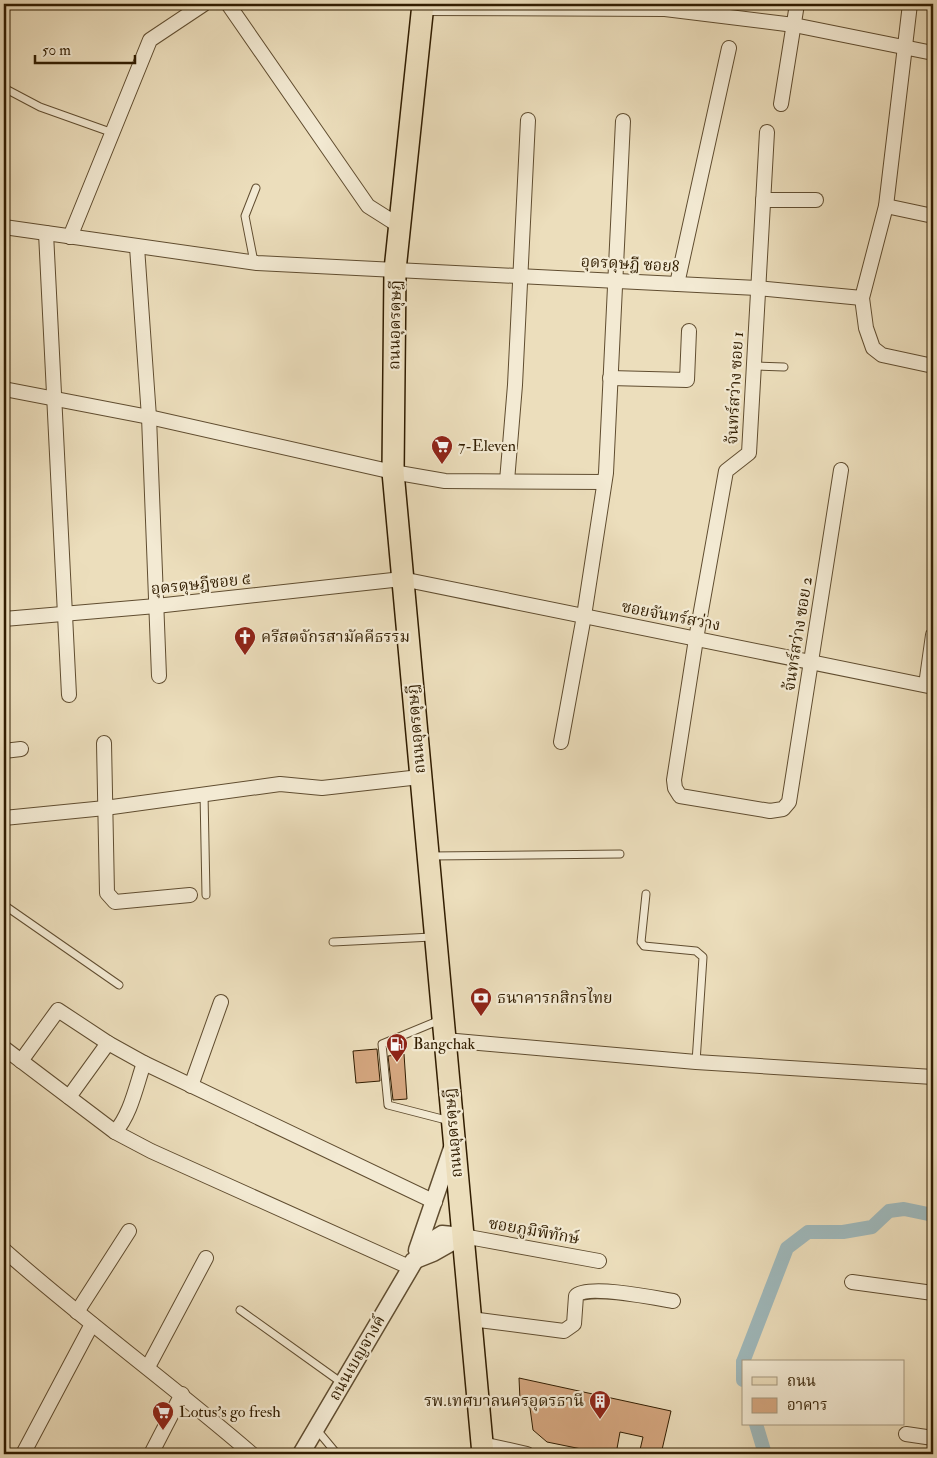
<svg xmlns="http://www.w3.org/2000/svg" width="937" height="1458" font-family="'IM FELL Double Pica','Noto Serif Thai',serif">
<rect width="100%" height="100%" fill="#ecdebc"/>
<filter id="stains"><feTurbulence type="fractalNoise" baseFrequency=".004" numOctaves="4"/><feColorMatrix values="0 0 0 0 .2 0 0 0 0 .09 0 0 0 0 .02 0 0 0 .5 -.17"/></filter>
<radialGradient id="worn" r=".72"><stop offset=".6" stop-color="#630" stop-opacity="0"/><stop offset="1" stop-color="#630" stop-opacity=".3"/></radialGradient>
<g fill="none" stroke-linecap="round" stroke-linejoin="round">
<g stroke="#9fb9bc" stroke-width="14">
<path d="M 743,1362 L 787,1248 L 808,1232 L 843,1232 L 872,1227 L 889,1211 L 904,1209 L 933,1215"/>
<path d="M 743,1362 L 743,1380"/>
<path d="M 756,1424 L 765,1454"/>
</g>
</g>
<g fill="#d5a780" stroke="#311d01">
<path d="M 377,1049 L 380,1081 L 356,1083 L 353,1051 Z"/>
<path d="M 404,1054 L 407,1099 L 393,1100 L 388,1056 Z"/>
<path d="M 519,1378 L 671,1411 L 661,1454 L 639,1454 L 643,1437 L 620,1432 L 616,1454 L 606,1454 L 547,1442 L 533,1430 L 530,1408 L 520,1400 Z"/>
</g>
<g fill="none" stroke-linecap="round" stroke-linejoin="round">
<g stroke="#604d30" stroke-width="9">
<g id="service">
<path d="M 4,88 L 40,107 L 113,133"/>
<path d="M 254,262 L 245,216 L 256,188"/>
<path d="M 753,366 L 784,367"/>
<path d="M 204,794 L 206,895"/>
<path d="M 430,856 L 620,854"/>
<path d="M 646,894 L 641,942 L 644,946 L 696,951 L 703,957 L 696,1062"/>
<path d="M 4,905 L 119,985"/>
<path d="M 333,942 L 432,937"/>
<path d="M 440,1020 L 382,1044 L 388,1105 L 450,1121"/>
<path d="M 240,1310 L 342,1383"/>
<path d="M 317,1430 L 337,1454"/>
</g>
</g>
<g stroke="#604d30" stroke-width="16">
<g id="minor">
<path d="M 228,4 L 368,206 L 398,225"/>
<path d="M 910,4 L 886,206 L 862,298 L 866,328 L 873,348 L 882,355 L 933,366"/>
<path d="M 422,8 L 665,9 L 794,25 L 933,53"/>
<path d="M 781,104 L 797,4"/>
<path d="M 767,132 L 749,453 L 726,471 L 696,639 L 674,780 L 675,788 L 680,796 L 770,811 L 783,809 L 789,802 L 841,470"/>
<path d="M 763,200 L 816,200"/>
<path d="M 886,206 L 933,216"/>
<path d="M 4,227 L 257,263 L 757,288 L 862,298"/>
<path d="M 46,233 L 69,695"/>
<path d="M 70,237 L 150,40 L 204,4"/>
<path d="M 137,247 L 149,417 L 159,676"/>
<path d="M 677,284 L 729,48"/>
<path d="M 610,378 L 687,380 L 689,331"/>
<path d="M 4,389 L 149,417 L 393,472 L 445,481 L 604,482"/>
<path d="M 507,481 L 515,385 L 528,120"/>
<path d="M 4,619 L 156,606 L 402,579 L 933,687"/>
<path d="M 926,685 L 933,635"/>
<path d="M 561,742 L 584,616 L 606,473 L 623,121"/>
<path d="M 104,743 L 107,893 L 115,902 L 190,895"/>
<path d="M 4,751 L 21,749"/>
<path d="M 4,818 L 105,808 L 280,784 L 322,788 L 420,777"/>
<path d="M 445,1040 L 696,1062 L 933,1077"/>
<path d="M 4,1048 L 115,1132 L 151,1151 L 409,1267"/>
<path d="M 21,1061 L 58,1010 L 108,1043 L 144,1063 L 435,1202"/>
<path d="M 191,1086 L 221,1002"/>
<path d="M 69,1097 L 108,1043"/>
<path d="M 115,1132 C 131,1114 136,1086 144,1063"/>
<path d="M 463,1236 L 599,1261"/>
<path d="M 4,1250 C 84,1321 171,1384 252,1454"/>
<path d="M 852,1282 L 933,1293"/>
<path d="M 77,1312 L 129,1231"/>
<path d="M 471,1319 L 564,1331 L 574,1324 L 576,1296 C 586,1284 656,1298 673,1301"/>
<path d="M 148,1367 L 206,1258"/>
<path d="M 906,1434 L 933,1438"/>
<path d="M 482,1444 L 527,1454"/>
<path d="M 23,1454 L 92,1324"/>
<path d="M 151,1454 L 182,1394"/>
</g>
</g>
<g stroke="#604d30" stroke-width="19">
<g id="tertiary">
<path d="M 417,1250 L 452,1148"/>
<path d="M 413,1261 L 433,1253 L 463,1236"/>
<path d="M 301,1454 L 424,1245 L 442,1234 L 463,1236"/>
</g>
</g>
<g stroke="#311d01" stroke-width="24">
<path id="primary" d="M 423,4 L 395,270 L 393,472 L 483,1454"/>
</g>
<use href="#service" stroke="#f3ead3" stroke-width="7"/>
<use href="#minor" stroke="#f3ead3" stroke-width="14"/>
<use href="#tertiary" stroke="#f3ead3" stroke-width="16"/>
<use href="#primary" stroke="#ecdebc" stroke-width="21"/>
</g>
<defs>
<g id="supermarket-pin" transform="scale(1.125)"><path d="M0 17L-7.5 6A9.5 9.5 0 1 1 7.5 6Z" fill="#8f2418" stroke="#f3ead3"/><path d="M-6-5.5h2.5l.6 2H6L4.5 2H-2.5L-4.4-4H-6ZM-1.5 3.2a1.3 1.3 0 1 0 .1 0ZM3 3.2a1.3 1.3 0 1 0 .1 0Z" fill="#fff"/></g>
<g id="church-pin" transform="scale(1.125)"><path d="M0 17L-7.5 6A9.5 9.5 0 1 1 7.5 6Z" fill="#8f2418" stroke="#f3ead3"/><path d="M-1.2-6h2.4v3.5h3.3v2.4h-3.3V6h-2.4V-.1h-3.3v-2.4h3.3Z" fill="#fff"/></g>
<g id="bank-pin" transform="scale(1.125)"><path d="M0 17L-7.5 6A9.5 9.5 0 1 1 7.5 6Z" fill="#8f2418" stroke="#f3ead3"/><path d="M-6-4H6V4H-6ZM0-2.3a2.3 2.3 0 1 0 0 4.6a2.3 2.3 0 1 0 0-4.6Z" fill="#fff"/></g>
<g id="fuel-pin" transform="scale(1.125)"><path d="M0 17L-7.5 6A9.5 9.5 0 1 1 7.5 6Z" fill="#8f2418" stroke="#f3ead3"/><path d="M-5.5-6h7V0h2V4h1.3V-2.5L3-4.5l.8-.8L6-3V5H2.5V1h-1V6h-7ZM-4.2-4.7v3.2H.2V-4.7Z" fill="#fff"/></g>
<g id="building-pin" transform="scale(1.125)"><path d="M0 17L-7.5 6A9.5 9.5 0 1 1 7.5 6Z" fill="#8f2418" stroke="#f3ead3"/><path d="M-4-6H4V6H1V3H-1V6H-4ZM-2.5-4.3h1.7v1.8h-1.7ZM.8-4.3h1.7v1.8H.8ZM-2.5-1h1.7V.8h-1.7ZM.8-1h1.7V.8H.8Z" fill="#fff"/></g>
</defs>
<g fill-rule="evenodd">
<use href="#supermarket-pin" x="442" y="446"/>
<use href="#church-pin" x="245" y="637"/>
<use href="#bank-pin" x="481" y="998"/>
<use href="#fuel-pin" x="397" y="1044"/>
<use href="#building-pin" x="600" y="1401"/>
<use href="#supermarket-pin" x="163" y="1412"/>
</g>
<g text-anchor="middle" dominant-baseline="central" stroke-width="4.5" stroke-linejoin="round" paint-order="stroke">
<g font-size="16" fill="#311d01" stroke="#f3ead3">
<text transform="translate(630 264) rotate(3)">อุดรดุษฎี ซอย8</text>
<text transform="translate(395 325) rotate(-89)">ถนนอุดรดุษฎี</text>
<text transform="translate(735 388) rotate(-87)">จ้นทร์สว่าง ซอย 1</text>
<text transform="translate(201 584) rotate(-6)">อุดรดุษฎีซอย ๕</text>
<text transform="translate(671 616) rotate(11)">ซอยจันทร์สว่าง</text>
<text transform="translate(798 634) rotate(-81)">จ้นทร์สว่าง ซอย 2</text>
<text transform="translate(416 729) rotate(-95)">ถนนอุดรดุษฎี</text>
<text transform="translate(453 1133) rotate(-95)">ถนนอุดรดุษฎี</text>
<text transform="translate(534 1231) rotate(10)">ซอยภูมิพิทักษ์</text>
<text transform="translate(357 1358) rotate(-60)">ถนนเบญจางค์</text>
</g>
<g font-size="16" fill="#311d01" stroke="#f3ead3" text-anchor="start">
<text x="458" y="446">7-Eleven</text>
<text x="261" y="637">ครีสตจักรสามัคคีธรรม</text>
<text x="497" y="998">ธนาคารกสิกรไทย</text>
<text x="413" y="1044">Bangchak</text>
<text x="584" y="1401" text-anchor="end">รพ.เทศบาลนครอุดรธานี</text>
<text x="179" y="1412">Lotus's go fresh</text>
</g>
</g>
<rect width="937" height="1458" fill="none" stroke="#ecdebc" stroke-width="20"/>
<rect x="5" y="5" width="927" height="1448" fill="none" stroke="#311d01" stroke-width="2.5"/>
<rect x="10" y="10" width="917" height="1438" fill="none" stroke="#311d01"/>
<rect x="742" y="1360" width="162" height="65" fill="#f3ead3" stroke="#a5987f"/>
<rect x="752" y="1377" width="25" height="8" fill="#ecdebc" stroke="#a5987f"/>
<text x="787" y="1386" font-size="15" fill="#311d01">ถนน</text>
<rect x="752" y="1398" width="25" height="15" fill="#d5a780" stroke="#a5987f"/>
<text x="787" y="1410" font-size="15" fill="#311d01">อาคาร</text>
<path d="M35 55v8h100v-8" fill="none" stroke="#311d01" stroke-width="2.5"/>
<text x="42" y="55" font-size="15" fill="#311d01" stroke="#f3ead3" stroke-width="4" paint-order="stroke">50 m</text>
<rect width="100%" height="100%" filter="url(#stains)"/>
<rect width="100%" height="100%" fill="url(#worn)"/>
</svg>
